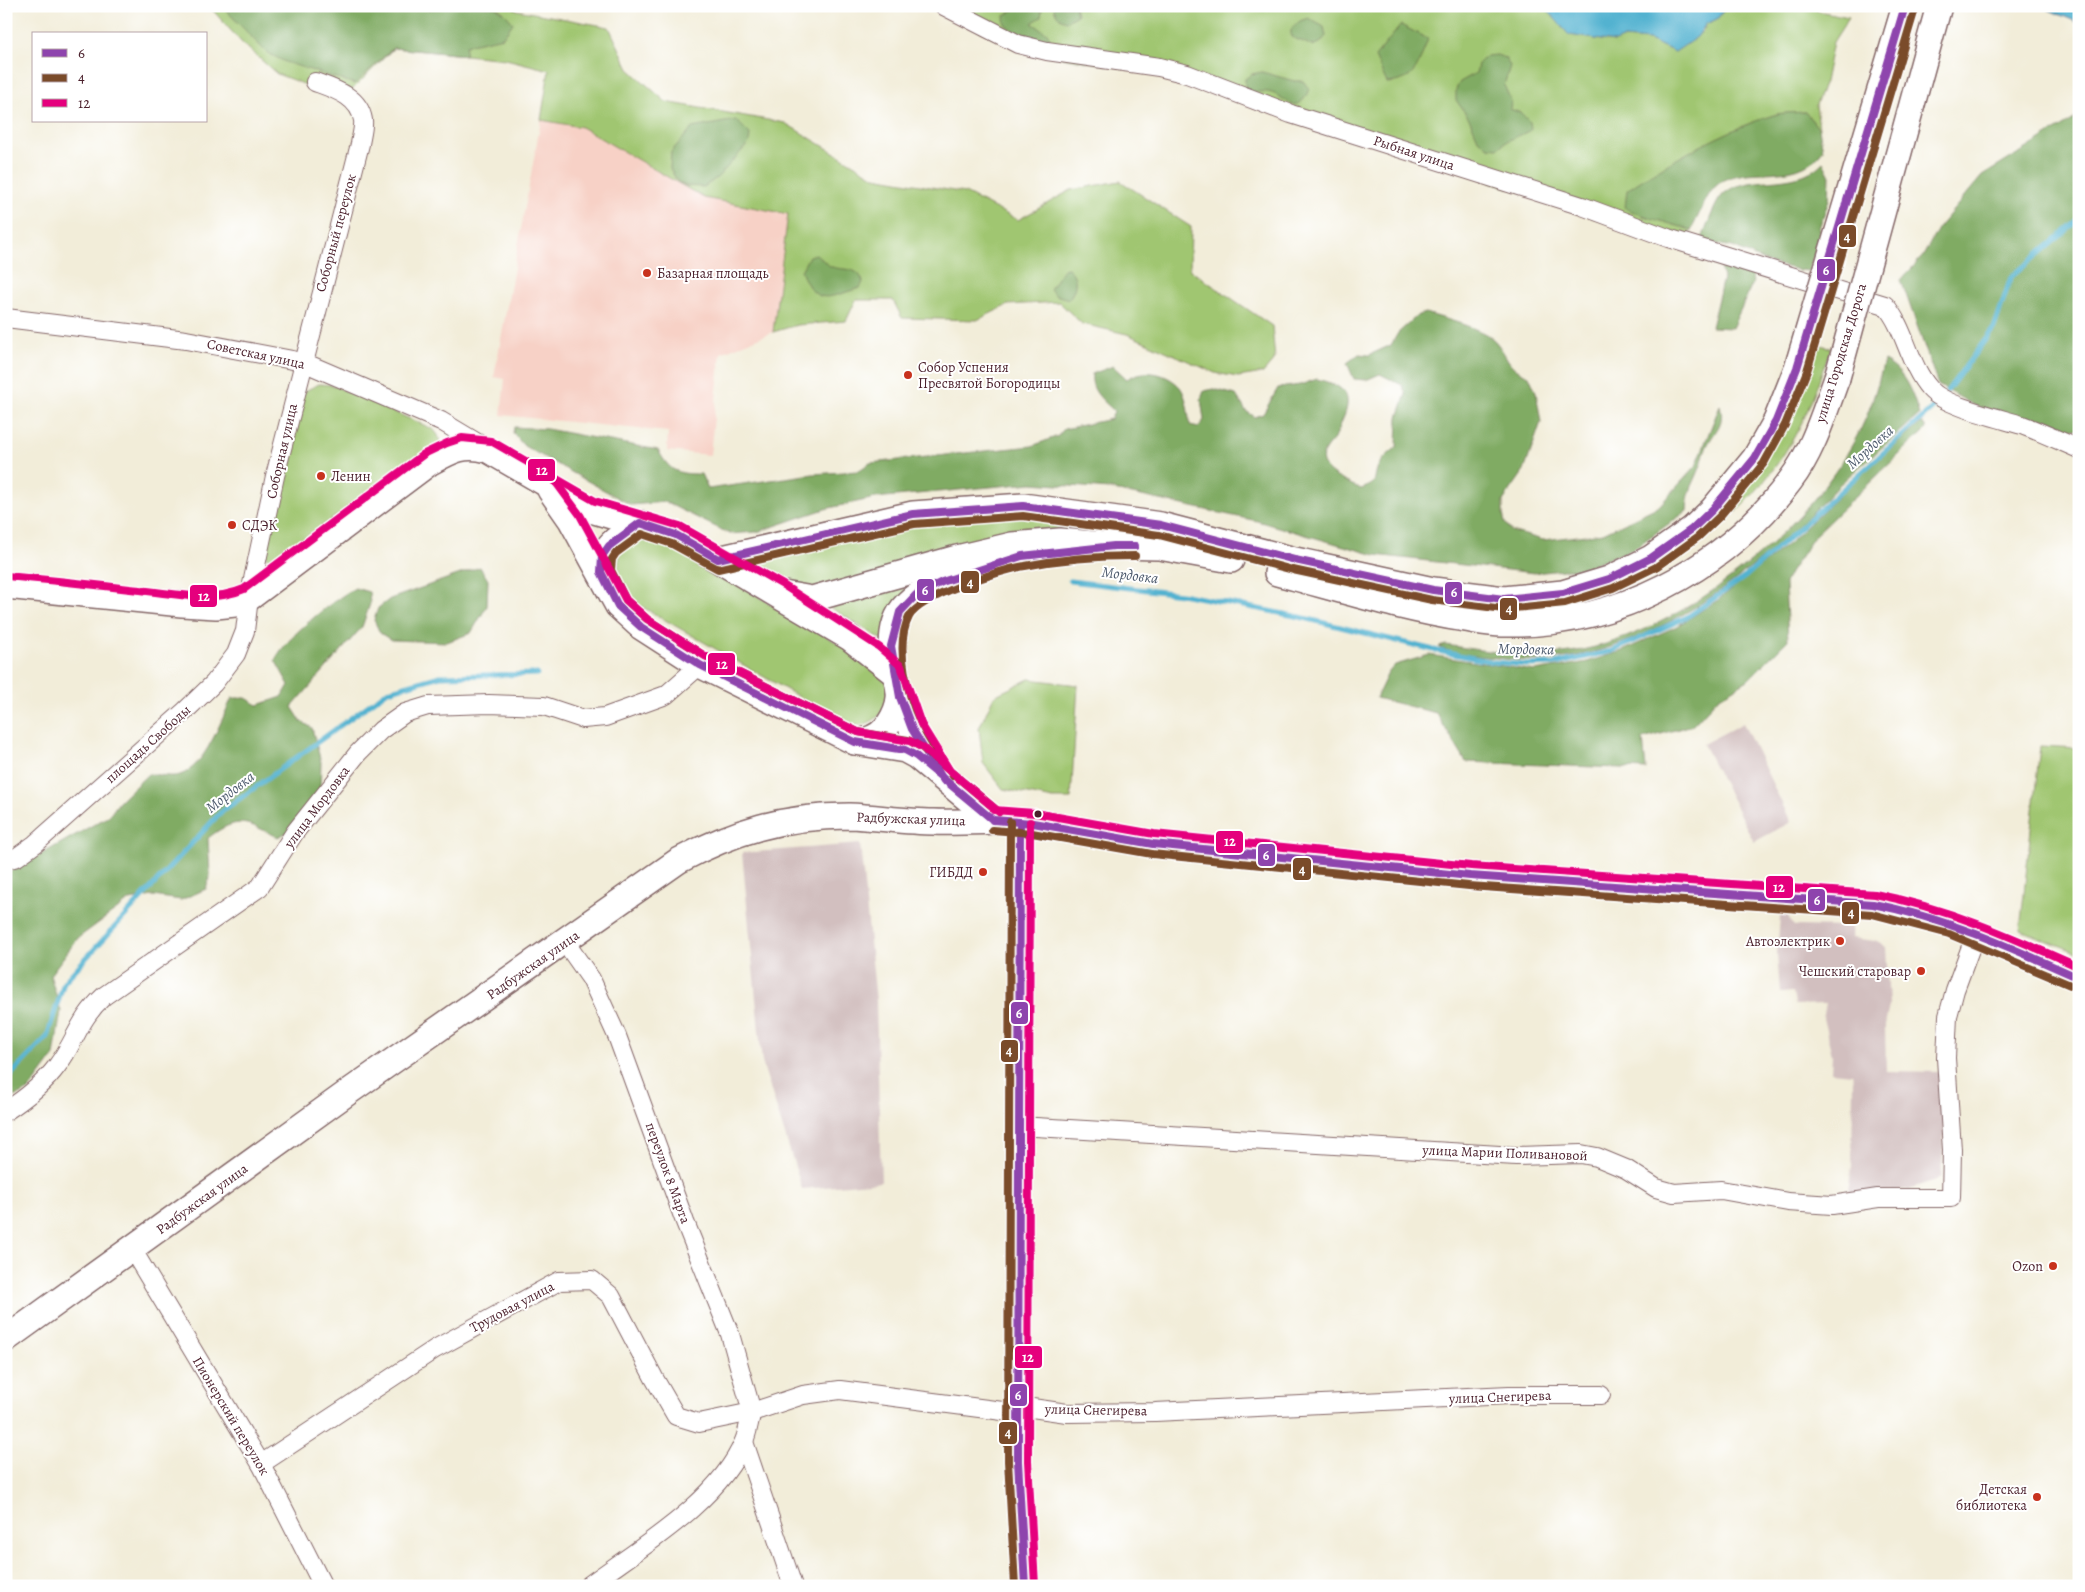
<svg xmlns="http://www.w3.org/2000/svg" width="2085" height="1592" font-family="Alegreya,serif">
<rect width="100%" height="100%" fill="#fff"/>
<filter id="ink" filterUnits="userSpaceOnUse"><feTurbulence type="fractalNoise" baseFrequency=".02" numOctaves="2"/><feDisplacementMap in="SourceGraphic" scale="10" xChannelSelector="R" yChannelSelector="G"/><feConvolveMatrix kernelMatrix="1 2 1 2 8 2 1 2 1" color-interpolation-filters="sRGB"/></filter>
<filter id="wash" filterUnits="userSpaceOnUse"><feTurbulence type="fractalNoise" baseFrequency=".0096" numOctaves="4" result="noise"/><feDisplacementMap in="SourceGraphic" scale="20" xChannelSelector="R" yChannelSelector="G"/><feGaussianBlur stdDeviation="1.12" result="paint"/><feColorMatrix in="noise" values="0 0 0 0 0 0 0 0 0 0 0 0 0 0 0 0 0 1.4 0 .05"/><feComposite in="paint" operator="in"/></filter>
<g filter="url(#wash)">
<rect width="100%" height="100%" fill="#f2edd9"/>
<path fill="#f7d1c6" d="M 541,120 L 581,127 L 704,198 L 789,214 L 773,332 L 721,353 L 710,455 L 667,451 L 668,432 L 501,415 L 505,379 L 494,377 Z"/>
<g fill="#d2bfbf">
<path d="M 1743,723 L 1791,822 L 1754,842 L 1703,744 Z"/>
<path d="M 860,844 L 876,1000 L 881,1182 L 802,1189 L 762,1062 L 742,853 Z"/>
<path d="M 1781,905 L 1794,926 L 1851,927 L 1852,938 L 1875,941 L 1886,947 L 1889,1005 L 1885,1026 L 1886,1071 L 1941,1072 L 1945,1121 L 1941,1178 L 1909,1189 L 1847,1197 L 1852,1166 L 1853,1074 L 1831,1072 L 1832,1055 L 1823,1018 L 1826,1004 L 1795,1005 L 1793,992 L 1780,993 L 1777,953 Z"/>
</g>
<g fill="#a0c671" stroke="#75724e">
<path d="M 209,6 L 511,6 L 517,10 L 609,27 L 629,69 L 666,102 L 785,123 L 875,177 L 965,193 L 1018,220 L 1071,190 L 1120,181 L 1191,227 L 1190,270 L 1272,326 L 1275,359 L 1263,373 L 1238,377 L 1215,373 L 1127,334 L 1082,324 L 1059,302 L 1008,305 L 977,320 L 902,318 L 893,300 L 856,300 L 846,321 L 797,325 L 773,332 L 788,214 L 704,198 L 581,127 L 541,120 L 549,70 L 506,59 L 394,48 L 343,99 L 277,74 L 242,43 Z"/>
<path d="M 933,6 L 1544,6 L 1570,35 L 1614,42 L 1624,38 L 1649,40 L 1675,52 L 1703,31 L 1706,24 L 1717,19 L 1727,6 L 1816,6 L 1818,11 L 1849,17 L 1833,42 L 1825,82 L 1816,105 L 1819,129 L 1805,112 L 1777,114 L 1743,126 L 1676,160 L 1641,216 L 1656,218 L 1691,230 L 1685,248 L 1190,80 L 1016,49 Z"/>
<path d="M 1814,343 L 1831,348 C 1820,375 1812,404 1798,430 C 1766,490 1715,540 1653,571 C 1639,578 1623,584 1608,590 L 1699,534 Z"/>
<path d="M 319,384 L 332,385 L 433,429 L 438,435 L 440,442 L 432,451 L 276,557 L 269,559 L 265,556 L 297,403 L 305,391 Z"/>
<path d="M 991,514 L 1132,530 L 1079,531 L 828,588 L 793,587 L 751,564 L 883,529 Z"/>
<path d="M 655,536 L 877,666 C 880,670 883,675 886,679 C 898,706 874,729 848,725 L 632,601 C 608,571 613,540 655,536 Z"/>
<path d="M 923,576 L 884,641 L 828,606 Z"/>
<path d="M 1029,679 L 1078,685 L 1071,799 L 1053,799 L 1003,789 L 983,763 L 979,728 L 994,696 Z"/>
<path d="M 2040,746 L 2079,748 L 2079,953 L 2020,930 Z"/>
</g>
<g fill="#80ab63" stroke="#656547">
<path d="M 222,6 L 425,6 L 428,10 C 441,7 488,2 499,9 C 504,12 509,18 513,23 L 503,37 L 466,45 L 465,55 L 393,48 L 355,84 L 285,62 L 266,52 Z"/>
<path d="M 1018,6 L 1040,6 L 1042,10 L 1041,17 L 1032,23 L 1047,33 L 1050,38 L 1046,44 L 1027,44 L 1005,24 L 1004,17 Z"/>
<path d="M 1054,6 L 1075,6 L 1077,15 L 1067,21 C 1059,19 1055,15 1054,6 Z"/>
<path d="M 1308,18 L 1324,27 L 1326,36 L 1320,43 L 1313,46 L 1291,37 L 1291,29 L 1300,21 Z"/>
<path d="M 1401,25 L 1428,39 C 1418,64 1418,81 1387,83 L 1375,57 Z"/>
<path d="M 1497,55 L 1505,58 L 1510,66 L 1504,85 L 1511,101 L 1510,109 L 1521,113 L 1530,122 L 1531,130 L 1505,142 L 1498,148 L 1488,147 L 1478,139 L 1470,120 L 1456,100 L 1456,89 L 1460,82 L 1476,73 L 1478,64 L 1486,56 Z"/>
<path d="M 1262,72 L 1294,81 L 1303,81 L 1309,89 C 1297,120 1286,95 1268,92 C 1258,91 1254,94 1245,88 L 1245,79 L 1252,74 Z"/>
<path d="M 1805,112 L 1819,129 L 1823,150 C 1794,190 1740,158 1713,189 C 1706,197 1697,220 1691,230 C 1669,223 1646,218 1625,208 L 1627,190 C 1666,163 1729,128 1774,115 C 1784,112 1795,113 1805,112 Z"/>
<path d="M 2079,116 L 2079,429 L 2059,430 L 2039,423 L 1977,407 L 1938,385 L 1901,280 L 1923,256 L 1939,227 L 1982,176 Z"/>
<path d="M 736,120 L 750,134 L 749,143 L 718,177 L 704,187 L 686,186 L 678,182 L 670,169 L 671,152 L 692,128 Z"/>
<path d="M 1823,162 L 1830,176 L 1829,200 L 1819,228 L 1820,235 L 1809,271 L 1798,270 L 1766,262 L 1733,247 L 1701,241 C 1707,227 1712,210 1720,198 C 1741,170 1796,192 1823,162 Z"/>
<path d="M 816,254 C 821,258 827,265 832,267 C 845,271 858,266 863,282 L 860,288 C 828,297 816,308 801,271 L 809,256 Z"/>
<path d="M 1728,260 L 1751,270 L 1753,283 L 1732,328 L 1711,327 L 1723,278 L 1720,267 Z"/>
<path d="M 1068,268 C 1079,277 1076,289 1069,299 L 1055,295 L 1050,289 L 1063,269 Z"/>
<path d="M 1426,313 C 1444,319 1483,328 1495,341 C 1510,358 1505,366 1529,376 L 1536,392 L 1541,422 L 1524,471 L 1503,501 L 1503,514 L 1505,523 L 1511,531 L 1543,540 L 1603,533 L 1659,506 L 1696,466 L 1720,405 C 1725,424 1717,428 1708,444 C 1703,452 1703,462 1699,470 C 1692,488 1688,490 1687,511 L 1633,549 L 1583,568 L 1534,573 L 1375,555 L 1257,521 L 1109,489 L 1032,483 L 875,498 L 825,509 L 757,532 L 730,534 L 665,502 L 631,505 L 524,446 L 513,433 L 514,427 L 547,429 L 658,450 C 670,472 677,474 701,474 L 708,489 L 813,474 L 858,471 L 870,463 L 1032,446 L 1058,436 L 1064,429 L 1111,419 L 1114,411 C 1102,399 1090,391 1092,374 L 1113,366 L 1127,379 C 1143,368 1166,372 1180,387 C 1187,396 1188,414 1190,425 L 1199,427 L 1204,420 L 1201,399 L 1204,391 L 1214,389 L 1236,395 L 1246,411 L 1255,417 L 1263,414 L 1278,388 L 1300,385 L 1317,379 C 1343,386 1355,393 1342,421 C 1340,427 1337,434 1334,439 C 1328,446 1320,453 1323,463 C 1328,476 1349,483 1361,489 C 1378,483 1373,482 1377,469 C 1380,460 1390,453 1397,447 L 1398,417 L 1406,394 L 1402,385 L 1380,374 L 1366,380 L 1354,379 L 1347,363 L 1359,354 L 1369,355 L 1391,345 L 1398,333 L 1418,315 Z"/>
<path d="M 1884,361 C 1905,371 1913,394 1919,415 C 1893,439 1865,461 1839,485 C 1819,506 1799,527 1777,546 C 1701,612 1602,673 1498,658 C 1480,656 1454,656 1439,647 L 1446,645 C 1484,651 1524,657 1563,653 C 1673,641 1807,533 1857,436 C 1870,413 1877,387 1884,361 Z"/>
<path d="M 1921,423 L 1923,423 L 1926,429 L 1815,535 L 1790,573 L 1785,583 L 1788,640 L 1748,680 L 1718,698 L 1693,725 L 1643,739 L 1646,769 L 1466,762 L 1436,713 L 1376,698 L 1388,673 L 1395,665 L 1429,655 L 1535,671 L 1587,662 L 1622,651 L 1677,626 L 1718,600 L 1789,543 L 1869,467 Z"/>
<path d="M 480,567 L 488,580 L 487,606 L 471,633 L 447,642 L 391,640 L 380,633 L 374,620 L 378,608 L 390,599 Z"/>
<path d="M 355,588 L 369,592 L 370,604 L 362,627 L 292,707 L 301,721 L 312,728 L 321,762 L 320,792 L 290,831 L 278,837 C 246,822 238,815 208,838 L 210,874 L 206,889 L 181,900 L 153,896 L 130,900 L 78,938 L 50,975 L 61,1011 L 54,1056 L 29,1090 L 6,1101 L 6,874 L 109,816 L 119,802 L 148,774 C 157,774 171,778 180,775 C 205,767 221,720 232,698 L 246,698 L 258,705 L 282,697 L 289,685 L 275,660 C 286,637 333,600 355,588 Z"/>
</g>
<g fill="#52b2d0" stroke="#4e687e">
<path d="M 1544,6 L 1727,6 L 1717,19 L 1706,24 L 1697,37 L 1675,52 L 1649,40 L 1624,38 L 1615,42 L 1569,35 Z"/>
<path d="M 2040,6 L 2079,6 L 2079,23 Z"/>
</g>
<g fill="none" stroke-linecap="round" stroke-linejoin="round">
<g stroke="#52b2d0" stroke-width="5">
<path d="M 1947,391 L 1994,328 L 2011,277 L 2079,220"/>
<path d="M 1070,581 L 1181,594 L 1300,617 L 1438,651 L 1494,662 L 1527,665 L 1555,664 L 1612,651 L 1687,617 L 1745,577 L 1933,408"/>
<path d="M 6,1080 L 47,1037 L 64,982 L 220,813 L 388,691 L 440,676 L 537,674"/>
</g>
</g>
</g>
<g filter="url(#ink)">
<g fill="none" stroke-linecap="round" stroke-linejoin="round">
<g stroke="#856768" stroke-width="20">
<g id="minor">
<path d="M 944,6 L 1018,44 L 1047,51 L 1159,67 L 1187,74 L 1291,114 L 1582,206 L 1668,238 L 1885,305 C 1906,329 1908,364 1930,389 C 1944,406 1999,418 2022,425 C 2041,432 2060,441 2079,449"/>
<path d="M 6,318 L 186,340 L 303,362 L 441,421 L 486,448"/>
<path d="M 6,860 L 17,857 L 35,844 L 185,711 L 214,683 L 236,654 L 245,631 L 249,598 L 275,476 L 360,144 C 361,137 364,127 363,120 C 359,96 334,89 315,82"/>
<path d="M 6,1111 C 26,1098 43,1085 57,1066 C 76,1041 78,1020 104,996 L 260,887 L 295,832 L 358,753 L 381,730 L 405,713 L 428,706 L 489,704 L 544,706 L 583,719 L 605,717 L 666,695 L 700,665"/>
<path d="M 1019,1126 L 1516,1156 L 1581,1154 L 1597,1157 L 1626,1169 L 1656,1188 L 1674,1193 L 1721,1190 L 1788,1202 L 1832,1205 L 1878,1198 L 1951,1198 L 1952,1150 L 1946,1058 L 1948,1016 L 1955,990 L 1976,933"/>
<path d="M 132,1249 L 261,1464 L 323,1586"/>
<path d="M 744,1442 L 793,1586"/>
<path d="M 261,1464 L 435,1349 L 559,1281 L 592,1280 L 611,1296 L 654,1378 L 676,1416 L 699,1423 L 752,1412 L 730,1334 L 685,1222 L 617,1036 L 591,979 L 565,942"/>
<path d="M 588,1586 C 638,1549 720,1501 744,1441 C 748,1432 749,1421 752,1412 L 803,1395 L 840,1390 L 1018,1413 L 1032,1408 L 1067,1413 L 1155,1412 L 1509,1395 L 1601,1395"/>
</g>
</g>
<g stroke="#856768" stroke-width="25">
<path id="tertiary" d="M 1025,1586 L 1018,1461 L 1020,822 L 1153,844 L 1470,876 L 1873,904 C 1946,915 2012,948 2079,978"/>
</g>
<g stroke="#856768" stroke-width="28">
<g id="secondary">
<path d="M 550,490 L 571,520 L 618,606 L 641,627 L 700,665 L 855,742 L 905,750 L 916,756 L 993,820"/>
<path d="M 718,559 L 913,514 L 1023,506 L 1161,525 L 1295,560 L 1433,590 L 1504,599 L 1563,593 L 1609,579 L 1651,558 L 1692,529 L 1713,509 L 1755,458 L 1776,421 L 1797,368"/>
<path d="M 601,572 C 603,542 617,539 640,523"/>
<path d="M 1277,573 C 1339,589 1401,609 1465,619 C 1477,621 1490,624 1502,624 C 1614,627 1724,570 1790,481 C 1813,451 1824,413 1837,378"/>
<path d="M 6,586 L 182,604 L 216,606 L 235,604 L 249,598 L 429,463 C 451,451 463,443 488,450 L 591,510 L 676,535 L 850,638 L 894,673"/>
<path d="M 778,593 L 812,599 L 957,558 L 1012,545 L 1060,541 L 1114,546 L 1159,547 L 1231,560"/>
<path d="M 855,742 C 861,741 869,740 874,737 C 889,730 901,707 899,690"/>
<path d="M 934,765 C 927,753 919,741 912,729 C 905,715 901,701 898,685 C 892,652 883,619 917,595 C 940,579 969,571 995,564"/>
<path d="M 6,1339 L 347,1093 L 678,861 C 734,831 784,816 849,816 C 877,817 905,822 933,822 C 962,823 991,820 1020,822"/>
</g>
</g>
<use href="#minor" stroke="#fff" stroke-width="18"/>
<use href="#tertiary" stroke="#fff" stroke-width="22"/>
<use href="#secondary" stroke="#fff" stroke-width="25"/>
<g stroke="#856768" stroke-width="28" stroke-linecap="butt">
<g id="secondary-bridge">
<path d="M 1797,368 L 1905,6"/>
<path d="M 1837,378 L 1939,6"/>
</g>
</g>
<use href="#secondary-bridge" stroke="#fff" stroke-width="25"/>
<g stroke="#fff" stroke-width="11">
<g id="bus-1">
<path d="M 944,781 L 912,729 L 900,697 L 891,646 L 900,612 L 916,595 L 942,582 L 1022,556 L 1114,546 L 1135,546"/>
<path d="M 993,820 L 916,756 L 905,750 L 855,742 L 700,665 L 641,627 L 618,606 L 601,572 L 602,556 L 609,546 L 640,523 L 676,535 L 718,559 L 913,514 L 1023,506 L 1161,525 L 1295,560 L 1433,590 L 1504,599 L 1563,593 L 1609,579 L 1651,558 L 1692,529 L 1713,509 L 1755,458 L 1776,421 L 1797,368 L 1905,6"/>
<path d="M 993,820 L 1033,823 L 1153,844 L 1470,876 L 1873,904 C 1946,918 2012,948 2079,978"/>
<path d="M 1020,822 L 1018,1461 L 1025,1586"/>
</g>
</g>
<g stroke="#fff" stroke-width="11">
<g id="bus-2">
<path d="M 953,776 C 942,759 929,742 921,724 C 908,696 894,646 909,617 C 920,596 1001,570 1025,566 C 1061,559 1099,556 1135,556"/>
<path d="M 999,812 L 921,747 L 908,740 L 858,732 L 705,656 L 647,619 L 626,600 L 611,570 L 612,559 L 616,553 L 642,534 L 672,544 L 718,569 L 914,524 L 1023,516 L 1159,535 L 1293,570 L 1432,600 L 1504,609 L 1565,603 L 1613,588 L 1656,567 L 1698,537 L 1720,516 L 1764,463 L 1785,425 L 1807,371 L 1915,9"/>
<path d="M 1010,822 L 1008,1461 L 1015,1586"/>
<path d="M 992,830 L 1032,833 L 1152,854 L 1469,886 L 1872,914 L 1949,934 L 2075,987"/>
</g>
</g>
<g stroke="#fff" stroke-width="11">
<g id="bus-3">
<path d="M 552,477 L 580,515 L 626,600 L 647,619 L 705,656 L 858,732 L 910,741 L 923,748 L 953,774"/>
<path d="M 7,576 C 48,580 89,584 130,589 C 165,592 210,604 244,589 L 424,454 L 447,443 L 462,438 L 491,441 L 595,501 L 680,526 L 783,585 L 879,647 L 901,666 L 921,724 L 950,771 L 999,812"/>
<path d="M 994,810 L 1035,813 L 1154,834 L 1471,866 L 1875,894 C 1947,908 2012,937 2079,967"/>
<path d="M 1030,822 L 1028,1461 L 1035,1585"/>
</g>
</g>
<use href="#bus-1" stroke="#8e44ad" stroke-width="8"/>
<use href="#bus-2" stroke="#7a4b2a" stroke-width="8"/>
<use href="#bus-3" stroke="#e5007d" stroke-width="8"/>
</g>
</g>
<g fill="#c8321e" stroke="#fff" stroke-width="2">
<circle cx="647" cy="273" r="5"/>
<circle cx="908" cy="375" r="5"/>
<circle cx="321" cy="476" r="5"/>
<circle cx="232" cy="525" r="5"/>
<circle cx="983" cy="872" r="5"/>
<circle cx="1840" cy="941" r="5"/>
<circle cx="1921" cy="971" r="5"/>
<circle cx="2053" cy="1266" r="5"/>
<circle cx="2037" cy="1497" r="5"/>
</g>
<circle fill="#4a1f2b" stroke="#fff" stroke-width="2" cx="1038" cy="814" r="4.5"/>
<g text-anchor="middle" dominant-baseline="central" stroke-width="4" stroke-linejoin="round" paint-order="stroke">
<g font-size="14" fill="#4a1f2b" stroke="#fff">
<text transform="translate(1414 153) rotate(18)">Рыбная улица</text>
<text transform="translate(336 233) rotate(-75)">Соборный переулок</text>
<text transform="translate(1841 353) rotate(-73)">улица Городская Дорога</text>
<text transform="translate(256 354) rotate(12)">Советская улица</text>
<text transform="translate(282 451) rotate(-77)">Соборная улица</text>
<text transform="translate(148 744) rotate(-42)">площадь Свободы</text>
<text transform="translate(317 807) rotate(-53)">улица Мордовка</text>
<text transform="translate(911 819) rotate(2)">Радбужская улица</text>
<text transform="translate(533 965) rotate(-35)">Радбужская улица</text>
<text transform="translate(1505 1153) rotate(2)">улица Марии Поливановой</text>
<text transform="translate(668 1173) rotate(70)">переулок 8 Марта</text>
<text transform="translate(202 1199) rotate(-36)">Радбужская улица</text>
<text transform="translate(512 1307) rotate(-28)">Трудовая улица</text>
<text transform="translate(1500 1397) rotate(-2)">улица Снегирева</text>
<text transform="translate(1096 1410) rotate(1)">улица Снегирева</text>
<text transform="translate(231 1416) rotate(59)">Пионерский переулок</text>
</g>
<g font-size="14" fill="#4a1f2b" stroke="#fff" text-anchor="end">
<text x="657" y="273" text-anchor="start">Базарная площадь</text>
<text x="918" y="367" text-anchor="start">Собор Успения<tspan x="918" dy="16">Пресвятой Богородицы</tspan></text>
<text x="331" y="476" text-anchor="start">Ленин</text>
<text x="242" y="525" text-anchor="start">СДЭК</text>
<text x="973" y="872">ГИБДД</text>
<text x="1830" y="941">Автоэлектрик</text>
<text x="1911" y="971">Чешский старовар</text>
<text x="2043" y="1266">Ozon</text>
<text x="2027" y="1489">Детская<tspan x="2027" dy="16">библиотека</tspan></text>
</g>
<g font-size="15" font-style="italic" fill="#4d5a6d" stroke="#fff">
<text transform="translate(1870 447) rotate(-42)">Мордовка</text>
<text transform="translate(1130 575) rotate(7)">Мордовка</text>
<text transform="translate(1526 649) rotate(1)">Мордовка</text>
<text transform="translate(230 792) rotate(-38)">Мордовка</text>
</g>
</g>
<g stroke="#fff" stroke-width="2">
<rect x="1838" y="224" width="19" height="24" rx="5" fill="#7a4b2a"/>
<rect x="1816" y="258" width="20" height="24" rx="5" fill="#8e44ad"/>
<rect x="527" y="458" width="29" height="24" rx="5" fill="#e5007d"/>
<rect x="960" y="570" width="20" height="24" rx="5" fill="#7a4b2a"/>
<rect x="916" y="578" width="19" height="24" rx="5" fill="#8e44ad"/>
<rect x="1444" y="581" width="19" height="24" rx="5" fill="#8e44ad"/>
<rect x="189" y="584" width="29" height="24" rx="5" fill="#e5007d"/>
<rect x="1499" y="597" width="19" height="24" rx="5" fill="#7a4b2a"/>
<rect x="707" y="652" width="29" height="24" rx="5" fill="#e5007d"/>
<rect x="1215" y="830" width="29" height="24" rx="5" fill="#e5007d"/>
<rect x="1257" y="843" width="19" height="24" rx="5" fill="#8e44ad"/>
<rect x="1292" y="857" width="20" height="24" rx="5" fill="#7a4b2a"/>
<rect x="1765" y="875" width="29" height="24" rx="5" fill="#e5007d"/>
<rect x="1807" y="888" width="19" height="24" rx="5" fill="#8e44ad"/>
<rect x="1841" y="901" width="19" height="24" rx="5" fill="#7a4b2a"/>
<rect x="1010" y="1001" width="19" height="24" rx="5" fill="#8e44ad"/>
<rect x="1000" y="1039" width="19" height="24" rx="5" fill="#7a4b2a"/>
<rect x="1014" y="1345" width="29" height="24" rx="5" fill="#e5007d"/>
<rect x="1009" y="1383" width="19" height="24" rx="5" fill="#8e44ad"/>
<rect x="998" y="1421" width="20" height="24" rx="5" fill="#7a4b2a"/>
</g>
<g font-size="14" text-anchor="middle" font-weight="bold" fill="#fff">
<text x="1847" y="241">4</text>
<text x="1826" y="275">6</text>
<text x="542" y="475">12</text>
<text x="970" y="587">4</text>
<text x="925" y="595">6</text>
<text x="1454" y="597">6</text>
<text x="204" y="601">12</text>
<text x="1509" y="613">4</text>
<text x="722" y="669">12</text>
<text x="1230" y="846">12</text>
<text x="1266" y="860">6</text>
<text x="1302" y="874">4</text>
<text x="1779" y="892">12</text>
<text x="1817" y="905">6</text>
<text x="1851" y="917">4</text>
<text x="1019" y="1018">6</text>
<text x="1009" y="1055">4</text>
<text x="1028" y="1362">12</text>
<text x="1018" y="1400">6</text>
<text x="1008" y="1437">4</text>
</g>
<rect width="2085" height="1592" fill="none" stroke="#fff" stroke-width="25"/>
<rect x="32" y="32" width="175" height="90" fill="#ffffff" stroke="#b7a5aa"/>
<rect x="42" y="49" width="25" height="8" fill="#8e44ad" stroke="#b7a5aa"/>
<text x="78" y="58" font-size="15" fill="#4a1f2b">6</text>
<rect x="42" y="74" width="25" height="8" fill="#7a4b2a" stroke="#b7a5aa"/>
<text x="78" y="82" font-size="15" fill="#4a1f2b">4</text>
<rect x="42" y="99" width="25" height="8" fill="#e5007d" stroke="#b7a5aa"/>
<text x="78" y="108" font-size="15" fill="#4a1f2b">12</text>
</svg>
